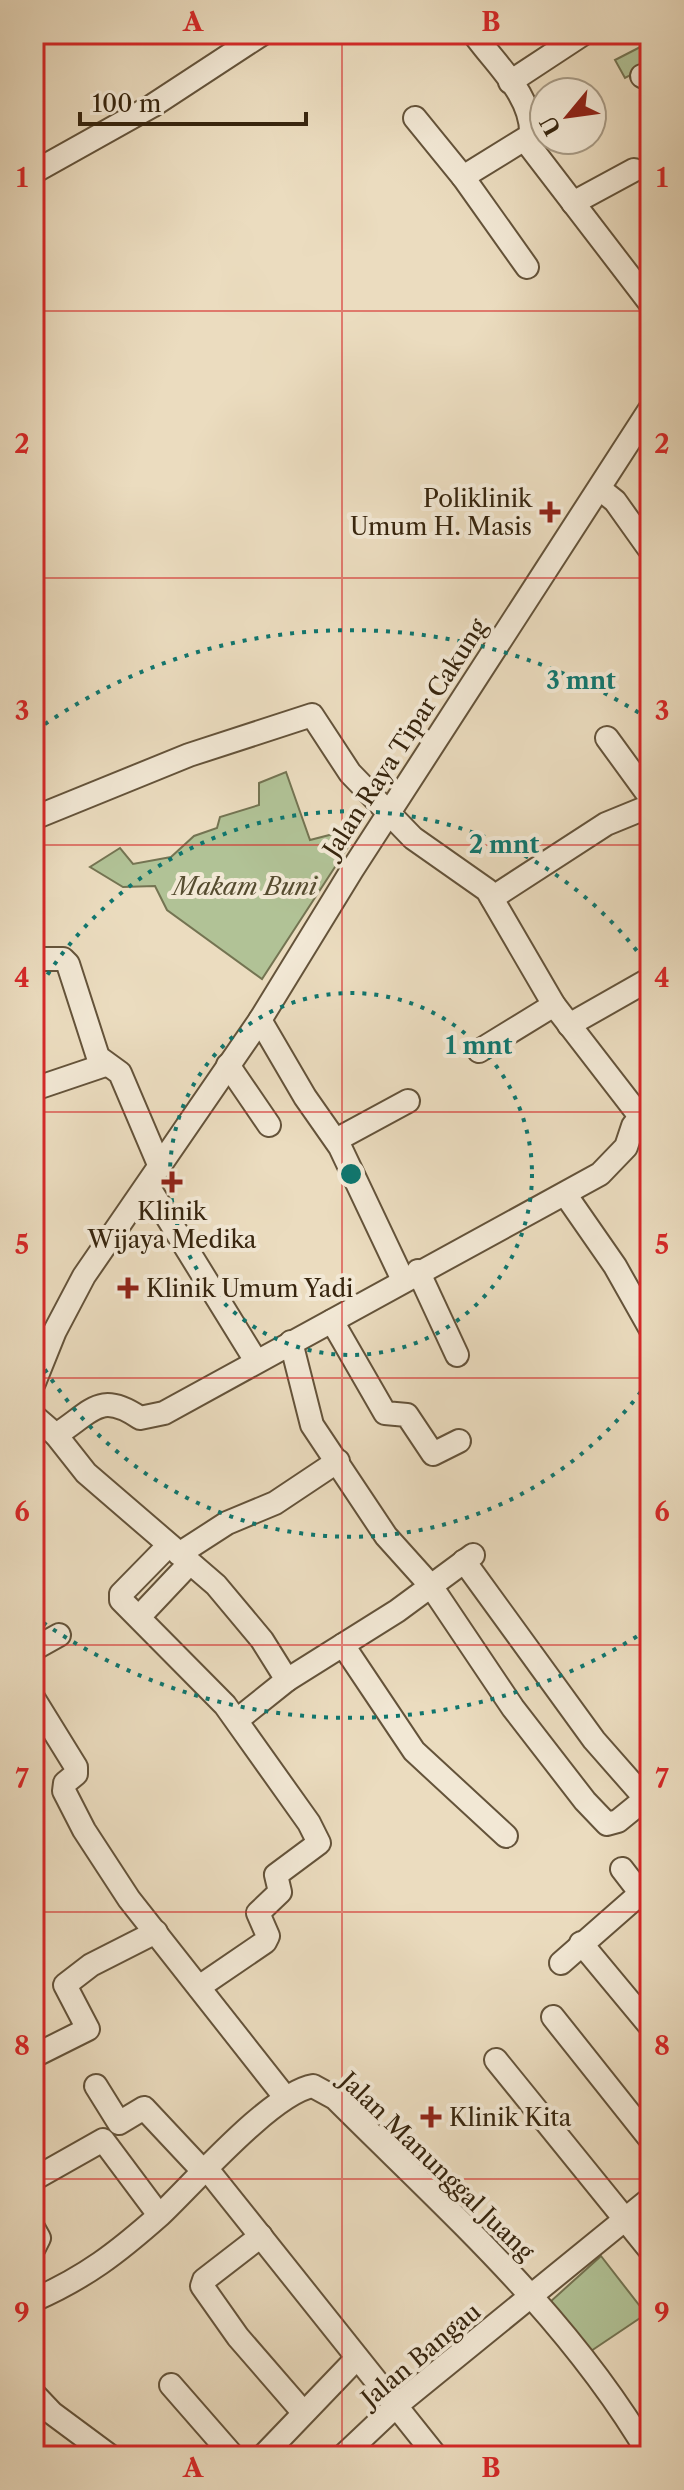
<svg xmlns="http://www.w3.org/2000/svg" width="684" height="2490" font-family="'Libre Caslon Text',serif">
<rect width="100%" height="100%" fill="#ebdcbf"/>
<filter id="stains"><feTurbulence type="fractalNoise" baseFrequency=".0025" numOctaves="4"/><feColorMatrix values="0 0 0 0 .2 0 0 0 0 .09 0 0 0 0 .02 0 0 0 .5 -.17"/></filter>
<radialGradient id="worn" r=".72"><stop offset=".6" stop-color="#630" stop-opacity="0"/><stop offset="1" stop-color="#630" stop-opacity=".3"/></radialGradient>
<g fill="#b1c296" stroke="#747452" stroke-width="2">
<path d="M 650,42 L 650,65 L 625,78 L 615,60 Z"/>
<path d="M 286,772 L 310,840 L 341,832 L 348,847 L 262,979 L 167,910 L 155,886 L 123,887 L 90,867 L 120,848 L 133,864 L 171,857 L 194,836 L 217,828 L 220,817 L 259,805 L 259,783 Z"/>
<path d="M 601,2256 L 646,2314 L 591,2351 L 550,2302 Z"/>
</g>
<g fill="none" stroke-linecap="round" stroke-linejoin="round">
<g stroke="#64533a" stroke-width="26">
<g id="minor">
<path d="M 474,34 C 495,64 533,96 531,135 L 463,177 L 527,267"/>
<path d="M 642,76 L 650,80"/>
<path d="M 510,82 L 583,34"/>
<path d="M 415,118 L 463,177"/>
<path d="M 525,140 L 650,303"/>
<path d="M 34,172 L 152,106 L 262,34"/>
<path d="M 573,203 L 634,170"/>
<path d="M 600,489 L 615,501 L 650,550"/>
<path d="M 607,738 L 650,797"/>
<path d="M 34,818 L 189,755 L 312,715 L 350,773 L 413,838 L 487,890 L 554,1005 L 639,1115"/>
<path d="M 492,898 L 606,824 L 650,806"/>
<path d="M 34,959 L 63,959 L 68,964 L 98,1057 L 120,1073 L 160,1167"/>
<path d="M 260,1020 L 305,1097 L 340,1147 L 403,1280"/>
<path d="M 569,1025 L 650,979"/>
<path d="M 479,1051 L 554,1005"/>
<path d="M 228,1065 L 269,1125"/>
<path d="M 34,1089 L 105,1065"/>
<path d="M 336,1140 L 408,1101"/>
<path d="M 148,1186 L 256,1361"/>
<path d="M 565,1194 L 615,1266 L 650,1328"/>
<path d="M 418,1271 L 457,1355"/>
<path d="M 332,1321 L 385,1413 L 407,1415 L 433,1454 L 459,1441"/>
<path d="M 291,1342 L 312,1425 L 386,1536 L 431,1586 L 513,1708 L 585,1801 L 607,1824 L 618,1821 L 650,1795"/>
<path d="M 34,1383 L 55,1331 L 84,1276 L 260,1020 L 352,870 L 650,409"/>
<path d="M 34,1416 L 56,1435 L 86,1473 L 216,1585 L 262,1640 L 287,1680 L 397,1611 L 473,1555"/>
<path d="M 56,1435 C 93,1411 100,1391 140,1418 L 164,1413 L 600,1174 L 626,1147 L 633,1126 L 650,1104"/>
<path d="M 169,1545 L 121,1594 L 121,1600 L 225,1705 L 309,1823 L 319,1843 L 276,1875 L 280,1892 L 258,1913 L 268,1936 L 265,1942 L 199,1987"/>
<path d="M 179,1554 L 227,1523 L 275,1503 L 338,1461"/>
<path d="M 464,1561 L 594,1740 L 645,1798"/>
<path d="M 139,1617 L 189,1564"/>
<path d="M 343,1645 L 414,1751 L 506,1836"/>
<path d="M 34,1649 L 59,1635"/>
<path d="M 34,1699 L 76,1767 L 76,1774 L 65,1783 L 64,1791 L 84,1830 L 129,1899 L 285,2097"/>
<path d="M 237,1720 L 287,1680"/>
<path d="M 622,1869 L 649,1904"/>
<path d="M 581,1943 L 650,2026"/>
<path d="M 561,1963 L 650,1885"/>
<path d="M 553,2017 L 650,2139"/>
<path d="M 34,2056 L 88,2029 L 65,1985 L 91,1965 L 156,1932"/>
<path d="M 496,2060 L 650,2250"/>
<path d="M 96,2086 L 119,2123 L 144,2108 L 204,2172"/>
<path d="M 207,2169 L 436,2456"/>
<path d="M 34,2179 L 103,2140 L 159,2215"/>
<path d="M 34,2229 L 39,2238 L 34,2248"/>
<path d="M 261,2236 L 204,2280 L 202,2286 L 238,2337 L 303,2412"/>
<path d="M 34,2300 C 86,2277 117,2253 160,2215 C 193,2184 272,2093 313,2086 L 335,2098 C 449,2212 568,2316 650,2456"/>
<path d="M 171,2385 L 233,2456"/>
<path d="M 34,2394 L 52,2413 L 110,2456"/>
<path d="M 263,2456 L 357,2358"/>
<path d="M 343,2456 L 397,2405 L 650,2199"/>
</g>
</g>
<use href="#minor" stroke="#f2e8d5" stroke-width="22"/>
</g>
<path fill="none" stroke="#d62828" stroke-width="2" stroke-opacity="0.55" d="M 342,34 L 342,2456M 34,311 L 650,311M 34,578 L 650,578M 34,845 L 650,845M 34,1112 L 650,1112M 34,1378 L 650,1378M 34,1645 L 650,1645M 34,1912 L 650,1912M 34,2179 L 650,2179"/>
<g fill="none" stroke="#0f766e" stroke-width="4" stroke-dasharray="4 8">
<circle cx="351" cy="1174" r="181"/>
<path d="M648 1382A363 363 0 0 1 35 1353M35 995A363 363 0 0 1 648 966"/>
<path d="M647 1630A544 544 0 0 1 35 1617M35 731A544 544 0 0 1 647 718"/>
</g>
<g fill="#8f2418" stroke="#f2e8d5" stroke-width="3">
<path d="M546 500h8v8h8v8h-8v8h-8v-8h-8v-8h8z"/>
<path d="M168 1170h8v8h8v8h-8v8h-8v-8h-8v-8h8z"/>
<path d="M124 1276h8v8h8v8h-8v8h-8v-8h-8v-8h8z"/>
<path d="M427 2105h8v8h8v8h-8v8h-8v-8h-8v-8h8z"/>
</g>
<g text-anchor="middle" dominant-baseline="central" stroke-width="8" stroke-linejoin="round" paint-order="stroke">
<g font-size="24" fill="#37250e" stroke="#f2e8d5" text-anchor="start">
<text x="532" y="498" text-anchor="end">Poliklinik<tspan x="532" dy="28">Umum H. Masis</tspan></text>
<text x="172" y="1211" text-anchor="middle">Klinik<tspan x="172" dy="28">Wijaya Medika</tspan></text>
<text x="146" y="1288">Klinik Umum Yadi</text>
<text x="449" y="2117">Klinik Kita</text>
</g>
<g font-size="24" fill="#37250e" stroke="#f2e8d5">
<text transform="translate(405 738) rotate(-57)">Jalan Raya Tipar Cakung</text>
<text transform="translate(437 2166) rotate(44)">Jalan Manunggal Juang</text>
<text transform="translate(421 2355) rotate(-40)">Jalan Bangau</text>
</g>
<g font-size="24" font-style="italic" fill="#564c30" stroke="#f2e8d5">
<text x="245" y="886">Makam Buni</text>
</g>
</g>
<circle cx="351" cy="1174" r="12" fill="#0f766e" stroke="#f2e8d5" stroke-width="4"/>
<g font-size="24" text-anchor="middle" font-weight="bold" fill="#0f766e" stroke="#f2e8d5" stroke-width="8" stroke-linejoin="round" paint-order="stroke">
<text x="581" y="689">3 mnt</text>
<text x="504" y="853">2 mnt</text>
<text x="479" y="1054">1 mnt</text>
</g>
<rect width="684" height="2490" fill="none" stroke="#ebdcbf" stroke-width="88"/>
<g transform="translate(568 116) rotate(241)"><circle r="38" fill="#f2e8d5" stroke="#a79a85" stroke-width="2"/>
<path d="M0-6L14 30L0 20L-14 30Z" fill="#8f2418"/>
<text y="-12" font-size="22" font-weight="bold" text-anchor="middle" fill="#37250e">U</text>
</g>
<path d="M80 112v12h226v-12" fill="none" stroke="#37250e" stroke-width="4"/>
<text x="92" y="112" font-size="24" fill="#37250e" stroke="#f2e8d5" stroke-width="6" paint-order="stroke">100 m</text>
<rect x="44" y="44" width="596" height="2402" fill="none" stroke="#d62828" stroke-width="3"/>
<g font-size="26" text-anchor="middle" font-weight="bold" fill="#d62828">
<text x="193" y="31">A</text>
<text x="491" y="31">B</text>
<text x="22" y="187">1</text>
<text x="662" y="187">1</text>
<text x="22" y="453">2</text>
<text x="662" y="453">2</text>
<text x="22" y="720">3</text>
<text x="662" y="720">3</text>
<text x="22" y="987">4</text>
<text x="662" y="987">4</text>
<text x="22" y="1254">5</text>
<text x="662" y="1254">5</text>
<text x="22" y="1521">6</text>
<text x="662" y="1521">6</text>
<text x="22" y="1788">7</text>
<text x="662" y="1788">7</text>
<text x="22" y="2055">8</text>
<text x="662" y="2055">8</text>
<text x="22" y="2322">9</text>
<text x="662" y="2322">9</text>
<text x="193" y="2477">A</text>
<text x="491" y="2477">B</text>
</g>
<rect width="100%" height="100%" filter="url(#stains)"/>
<rect width="100%" height="100%" fill="url(#worn)"/>
</svg>
